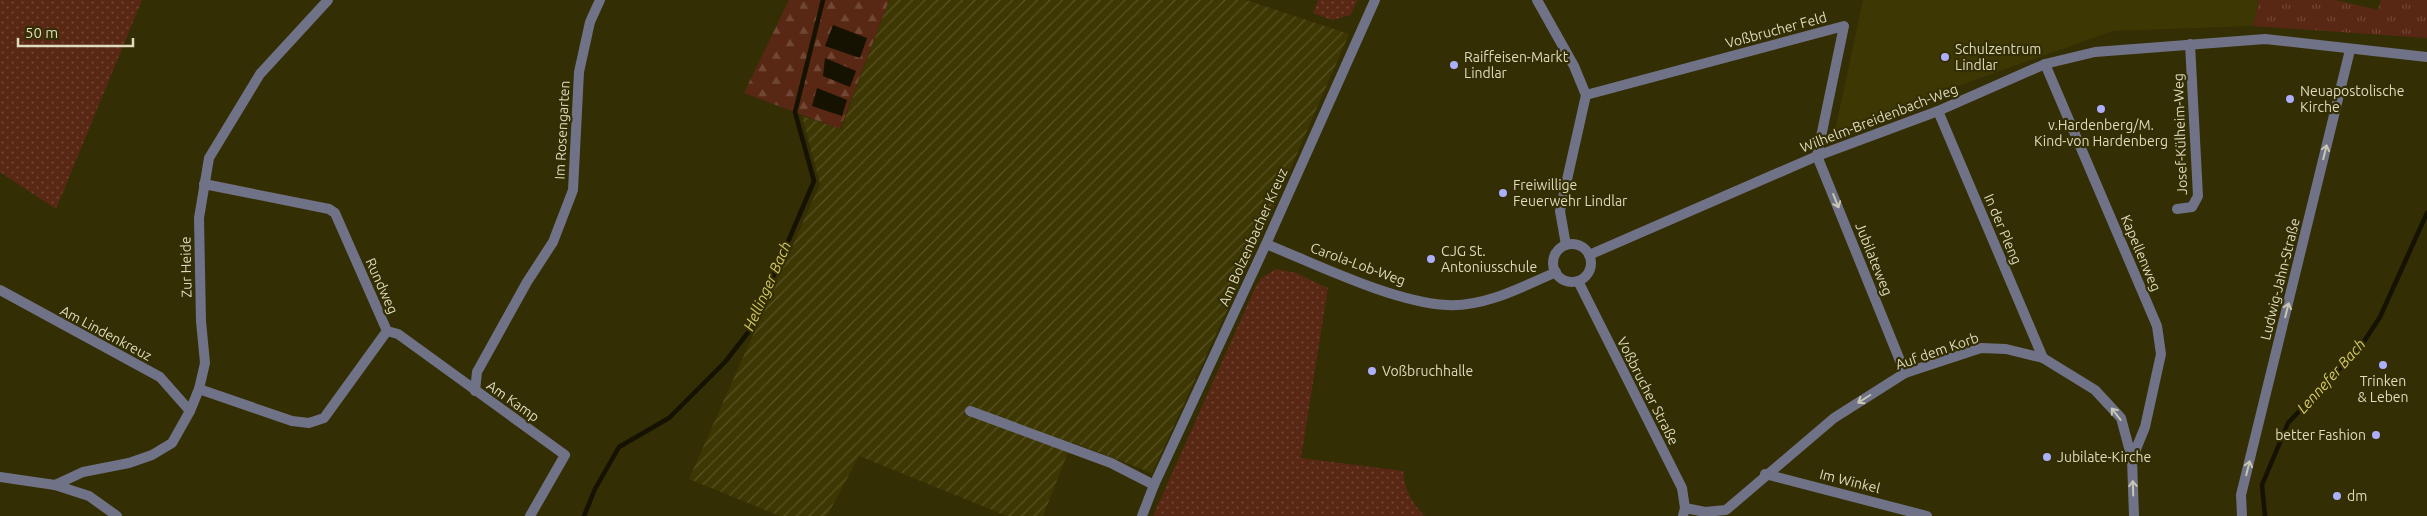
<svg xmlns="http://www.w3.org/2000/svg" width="2427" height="516" font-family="Ubuntu,sans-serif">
<defs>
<pattern id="industrial-furrows" width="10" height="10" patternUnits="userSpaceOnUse" patternTransform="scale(1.25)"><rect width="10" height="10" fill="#3d3703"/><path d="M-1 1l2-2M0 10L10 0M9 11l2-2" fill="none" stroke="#595326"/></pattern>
<pattern id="grass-dots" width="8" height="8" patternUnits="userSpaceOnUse" patternTransform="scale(1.25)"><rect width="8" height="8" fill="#592814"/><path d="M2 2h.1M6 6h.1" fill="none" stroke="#704734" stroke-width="1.8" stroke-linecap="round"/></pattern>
<pattern id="forest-firs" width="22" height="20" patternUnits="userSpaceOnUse" patternTransform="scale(1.25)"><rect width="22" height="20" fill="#592814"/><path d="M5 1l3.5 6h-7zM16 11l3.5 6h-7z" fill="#704734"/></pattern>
<pattern id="park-tufts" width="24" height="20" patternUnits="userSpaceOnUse" patternTransform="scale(1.25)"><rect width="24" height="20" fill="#592814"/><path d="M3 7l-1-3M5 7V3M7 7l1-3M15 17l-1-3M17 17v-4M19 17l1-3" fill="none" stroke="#704734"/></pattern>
</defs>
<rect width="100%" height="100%" fill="#332e03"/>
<path fill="#3d3703" d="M 1863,0 L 2259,0 L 2253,26 L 2113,31 L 1966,83 L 1832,144 Z"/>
<path fill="url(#industrial-furrows)" d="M 889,0 L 1246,0 L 1349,34 L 1258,243 L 1152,473 L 1072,442 L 1043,516 L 1007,516 L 859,456 L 827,516 L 780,516 L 689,479 L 820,184 L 802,116 L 841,129 Z"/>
<g fill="url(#grass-dots)">
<path d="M 0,0 L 142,0 L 56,209 L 0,172 Z"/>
<path d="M 1318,0 L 1358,0 L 1350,15 L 1332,20 L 1313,13 Z"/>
<path d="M 1276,269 L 1296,273 L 1328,288 L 1301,458 L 1403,471 C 1405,491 1411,502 1425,516 L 1153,516 L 1255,288 L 1261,278 Z"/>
</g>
<path fill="url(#forest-firs)" d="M 789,0 L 889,0 L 840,129 L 744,93 Z"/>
<path fill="url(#park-tufts)" d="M 2259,0 L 2335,0 L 2378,10 L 2381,0 L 2427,0 L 2427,38 L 2253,26 Z"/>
<g fill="#151201">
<path d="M 833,25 L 867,38 L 860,58 L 825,46 Z"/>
<path d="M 825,58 L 856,71 L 850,87 L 823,76 Z"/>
<path d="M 817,88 L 847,100 L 842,116 L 812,106 Z"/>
</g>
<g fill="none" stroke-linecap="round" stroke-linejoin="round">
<g stroke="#151201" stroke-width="4.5">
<path d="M 584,516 L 595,489 L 619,447 L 669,418 L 725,362 L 750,330 L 814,181 L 795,112 L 823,0"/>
<path d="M 2265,516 L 2262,485 L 2288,423 L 2361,346 L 2380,317 L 2427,213"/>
</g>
<g stroke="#707287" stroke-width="10">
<path d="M 1537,0 L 1574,66 L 1586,95 L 1560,211 L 1566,245"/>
<path d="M 2045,64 L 2157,326 L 2161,354 L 2145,427 L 2132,459"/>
<path d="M 1586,95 L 1844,26 L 1817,156 L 1905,373"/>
<path d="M 1938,111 L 2043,358"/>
<path d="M 2177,209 L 2192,207 L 2198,196 L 2190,44"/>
<path d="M 1266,244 C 1318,265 1393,302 1447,305 C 1485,307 1522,287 1556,272"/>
<circle cx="1572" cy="263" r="19"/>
<path d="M 1589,255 L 1817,156 L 1938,111 L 2045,64 L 2095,52 L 2265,39 L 2427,57"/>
<path d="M 1578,281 L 1682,488 L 1685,508 L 1683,516"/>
<path d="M 0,290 L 160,377 L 190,411"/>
<path d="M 387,331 L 398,334 L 565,455 L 530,516"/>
<path d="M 199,389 L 292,421 L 309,423 L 324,418 L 387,331 L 335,213 L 329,209 L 204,184"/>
<path d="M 475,391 L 477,372 L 527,282 L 553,242 L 573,190 L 579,72 L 590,22 L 600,0"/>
<path d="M 970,411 L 1111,463 L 1154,485"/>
<path d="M 1765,474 L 1927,516"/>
<path d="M 0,477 L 55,485 L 89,496 L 117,516"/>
<path d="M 55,485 L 83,472 L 129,463 L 152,455 L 172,443 L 190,411 L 199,389 L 205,363 L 201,321 L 199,218 L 209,158 L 260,74 L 328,0"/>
<path d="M 1685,508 L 1705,512 L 1726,510 L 1834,418 L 1905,373 L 1981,348 L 2006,349 L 2043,358 L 2095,390 L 2121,418 L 2132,459 L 2134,516"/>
<path d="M 1142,516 L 1154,485 L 1266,244 L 1375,0"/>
<path d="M 2242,516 L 2241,495 L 2350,50"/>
</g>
</g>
<defs><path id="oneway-shaft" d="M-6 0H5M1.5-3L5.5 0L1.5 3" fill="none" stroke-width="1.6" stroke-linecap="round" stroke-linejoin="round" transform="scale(1.25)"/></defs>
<g stroke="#c8c6b4">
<use href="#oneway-shaft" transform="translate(2325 152) rotate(-76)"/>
<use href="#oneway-shaft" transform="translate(1836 201) rotate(68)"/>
<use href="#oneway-shaft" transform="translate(2287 310) rotate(-76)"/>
<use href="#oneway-shaft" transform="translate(1864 399) rotate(148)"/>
<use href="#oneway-shaft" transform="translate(2116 414) rotate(-128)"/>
<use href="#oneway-shaft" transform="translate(2248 468) rotate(-76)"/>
<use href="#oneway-shaft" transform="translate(2133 488) rotate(-92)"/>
</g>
<g fill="#acaffb" stroke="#332e03" stroke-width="2">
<circle cx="1945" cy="57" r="5"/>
<circle cx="1454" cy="65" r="5"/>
<circle cx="2290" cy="99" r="5"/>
<circle cx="2101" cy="109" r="5"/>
<circle cx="1503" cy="193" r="5"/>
<circle cx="1431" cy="259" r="5"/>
<circle cx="2383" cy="365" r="5"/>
<circle cx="1372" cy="371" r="5"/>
<circle cx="2376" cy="435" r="5"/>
<circle cx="2047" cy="457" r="5"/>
<circle cx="2337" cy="496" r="5"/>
</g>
<g text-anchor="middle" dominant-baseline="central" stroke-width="4.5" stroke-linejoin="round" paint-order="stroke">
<g font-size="14" fill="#dedbbf" stroke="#332e03">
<text transform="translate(1776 30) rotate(-15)">Voßbrucher Feld</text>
<text transform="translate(1879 118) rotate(-21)">Wilhelm-Breidenbach-Weg</text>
<text transform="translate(562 130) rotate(-87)">Im Rosengarten</text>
<text transform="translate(2180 134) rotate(-92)">Josef-Külheim-Weg</text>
<text transform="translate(2003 229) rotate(67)">In der Pleng</text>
<text transform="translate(1253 237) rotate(-66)">Am Bolzenbacher Kreuz</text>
<text transform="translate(2141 253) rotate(67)">Kapellenweg</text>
<text transform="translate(1874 259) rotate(68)">Jubilateweg</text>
<text transform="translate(1358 264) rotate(20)">Carola-Lob-Weg</text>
<text transform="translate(186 267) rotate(-91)">Zur Heide</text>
<text transform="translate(2280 279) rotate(-76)">Ludwig-Jahn-Straße</text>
<text transform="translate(382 286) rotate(66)">Rundweg</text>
<text transform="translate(106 333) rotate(28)">Am Lindenkreuz</text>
<text transform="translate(1937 351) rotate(-19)">Auf dem Korb</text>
<text transform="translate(1648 391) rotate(63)">Voßbrucher Straße</text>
<text transform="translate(513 401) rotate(35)">Am Kamp</text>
<text transform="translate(1850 481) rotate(14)">Im Winkel</text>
</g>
<g font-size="14" fill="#dedbbf" stroke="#332e03" text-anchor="start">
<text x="1955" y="49">Schulzentrum<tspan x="1955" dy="16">Lindlar</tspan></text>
<text x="1464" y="57">Raiffeisen-Markt<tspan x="1464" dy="16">Lindlar</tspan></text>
<text x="2300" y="91">Neuapostolische<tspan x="2300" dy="16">Kirche</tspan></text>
<text x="2101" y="125" text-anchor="middle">v.Hardenberg/M.<tspan x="2101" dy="16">Kind-von Hardenberg</tspan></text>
<text x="1513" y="185">Freiwillige<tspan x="1513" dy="16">Feuerwehr Lindlar</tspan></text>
<text x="1441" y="251">CJG St.<tspan x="1441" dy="16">Antoniusschule</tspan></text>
<text x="1382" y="371">Voßbruchhalle</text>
<text x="2383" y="381" text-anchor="middle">Trinken<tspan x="2383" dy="16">&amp; Leben</tspan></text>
<text x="2366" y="435" text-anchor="end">better Fashion</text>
<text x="2057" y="457">Jubilate-Kirche</text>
<text x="2347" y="496">dm</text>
</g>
<g font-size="15" font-style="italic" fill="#d3c767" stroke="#332e03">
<text transform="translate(767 286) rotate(-66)">Hellinger Bach</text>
<text transform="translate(2331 376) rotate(-48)">Lennefer Bach</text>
</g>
</g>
<path d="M18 38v8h115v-8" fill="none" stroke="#dedbbf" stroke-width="2.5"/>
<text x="25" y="38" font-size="15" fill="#dedbbf" stroke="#332e03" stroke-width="4" paint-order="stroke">50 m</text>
</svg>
